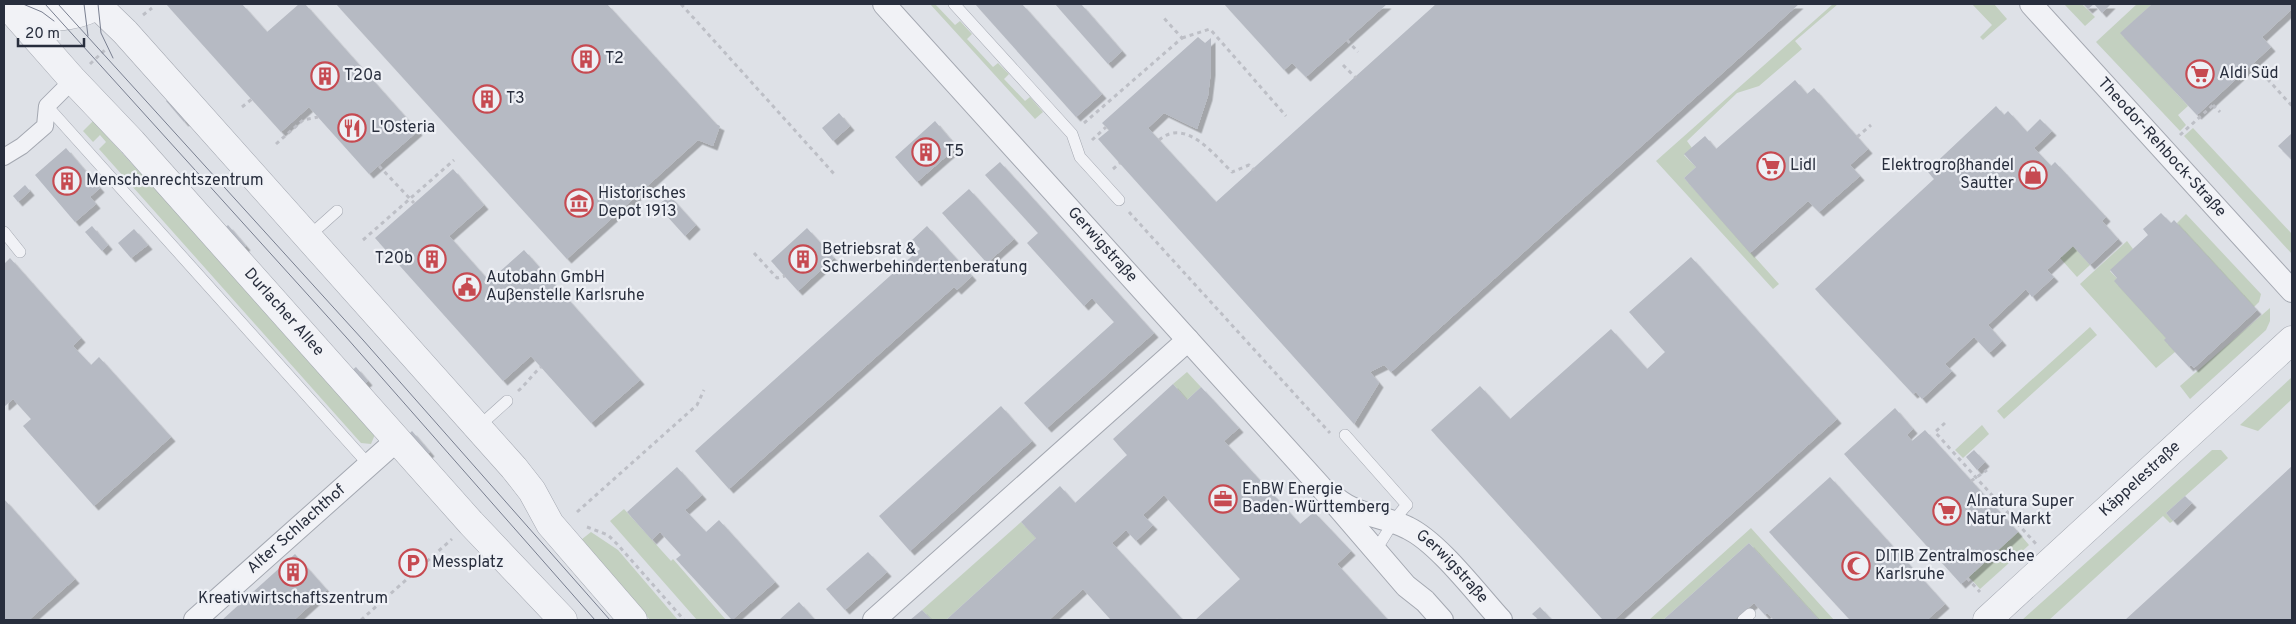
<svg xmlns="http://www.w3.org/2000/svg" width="2296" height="624" font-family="Overpass,sans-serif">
<defs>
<filter id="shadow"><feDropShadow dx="4.5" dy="4.5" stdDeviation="0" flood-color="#0004"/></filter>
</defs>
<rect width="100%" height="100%" fill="#dee1e7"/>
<g fill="#c3d0c0">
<path d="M 930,4 L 935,4 L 955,25 L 960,21 L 972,34 L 967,39 L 993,67 L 998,63 L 1009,74 L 1004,79 L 1025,101 L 1030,97 L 1043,112 L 1035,119 Z"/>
<path d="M 1833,4 L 1838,4 L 1795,41 L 1802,49 L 1759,86 L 1737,93 L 1687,141 L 1692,148 L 1684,155 L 1696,167 L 1684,178 L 1779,284 L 1773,289 L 1656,161 Z"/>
<path d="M 1972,4 L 1994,4 L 2007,19 L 1983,40 L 1980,37 L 1992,25 Z"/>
<path d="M 2064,4 L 2082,4 L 2095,17 L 2085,26 Z"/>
<path d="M 2137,4 L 2152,4 L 2121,33 L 2188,106 L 2178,115 L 2186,125 L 2180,131 L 2096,42 Z"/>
<path d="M 93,121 L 376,432 L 371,444 L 361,443 L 99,149 L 106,142 L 100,135 L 93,142 L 83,131 Z"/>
<path d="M 2193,128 L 2292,234 L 2292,254 L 2184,136 Z"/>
<path d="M 2186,214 L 2261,294 L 2259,302 L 2251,310 L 2174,226 Z"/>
<path d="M 2127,241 L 2133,249 L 2110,271 L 2170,335 L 2175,352 L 2156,368 L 2080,284 Z"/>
<path d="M 2073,246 L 2090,265 L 2077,277 L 2060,258 Z"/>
<path d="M 2270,308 L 2270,321 L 2266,330 L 2190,399 L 2180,386 Z"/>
<path d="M 2090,327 L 2097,335 L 2004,419 L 1997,411 Z"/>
<path d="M 1187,372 L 1201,387 L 1187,400 L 1173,384 Z"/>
<path d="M 2292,377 L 2292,399 L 2258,431 L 2240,425 Z"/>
<path d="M 1982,425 L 1989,434 L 1963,458 L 1955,450 Z"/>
<path d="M 2212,450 L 2221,450 L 2228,458 L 2166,513 L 2173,521 L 2170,523 L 2163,516 L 2049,620 L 2022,620 Z"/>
<path d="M 624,509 L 671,561 L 673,559 L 726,620 L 697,620 L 610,521 Z"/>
<path d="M 1021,522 L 1036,538 L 946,620 L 932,620 L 922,610 Z"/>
<path d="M 1751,528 L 1834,620 L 1819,620 L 1749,543 L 1663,620 L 1649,620 Z"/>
<path d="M 591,532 L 618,550 L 678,620 L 650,620 L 581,540 Z"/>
<path d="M 2018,532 L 2029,545 L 1980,589 L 1969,577 Z"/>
</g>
<g fill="#b6bac3" filter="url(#shadow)">
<path d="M 166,4 L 242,4 L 267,32 L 299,4 L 305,4 L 418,131 L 369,174 L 309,107 L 281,132 Z"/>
<path d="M 336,4 L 607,4 L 716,124 L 720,126 L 713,146 L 698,140 L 567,259 Z"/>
<path d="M 975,4 L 1022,4 L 1102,94 L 1076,117 Z"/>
<path d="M 1055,4 L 1081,4 L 1122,51 L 1108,64 Z"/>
<path d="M 1224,4 L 1387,4 L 1306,77 L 1292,63 L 1284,70 Z"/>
<path d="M 1436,4 L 1799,4 L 1391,372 L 1384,365 L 1370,372 L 1379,383 L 1354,424 L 1098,139 L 1109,130 L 1102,123 L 1198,37 L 1205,43 L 1211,38 L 1211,71 L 1208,96 L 1197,129 L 1164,113 L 1148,128 L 1216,202 Z"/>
<path d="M 2083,4 L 2111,4 L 2102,13 L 2094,4 L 2088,9 Z"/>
<path d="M 2152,4 L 2292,4 L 2292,9 L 2262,37 L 2271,47 L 2197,115 L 2120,33 Z"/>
<path d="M 1795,80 L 1807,94 L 1814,88 L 1868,149 L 1850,165 L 1860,176 L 1819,212 L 1808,201 L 1750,253 L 1684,178 L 1696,167 L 1684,154 L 1705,136 L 1716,149 Z"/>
<path d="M 170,97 L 189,118 L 184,122 L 166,101 Z"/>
<path d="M 1996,106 L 2004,115 L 2008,111 L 2027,132 L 2040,119 L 2052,131 L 2034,148 L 2051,166 L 2055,162 L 2106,217 L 2102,221 L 2118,239 L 2090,265 L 2073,246 L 2047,270 L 2054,277 L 2032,297 L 2026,289 L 1988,325 L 2002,341 L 1989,353 L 1974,337 L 1945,364 L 1952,371 L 1922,399 L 1916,392 L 1913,394 L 1815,289 L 1934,179 L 1927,171 Z"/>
<path d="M 839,113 L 850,126 L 833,141 L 822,128 Z"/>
<path d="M 935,121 L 957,147 L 917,182 L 895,157 Z"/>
<path d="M 2292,133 L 2292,156 L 2290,158 L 2278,146 Z"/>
<path d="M 66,148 L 100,188 L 90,197 L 96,204 L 75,222 L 35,175 Z"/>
<path d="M 1000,162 L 1154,333 L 1047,428 L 1024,403 L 1114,322 L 1092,298 L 1084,306 L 1027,243 L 1038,233 L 985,175 Z"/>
<path d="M 453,169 L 484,205 L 449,236 L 489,281 L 524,250 L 640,380 L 591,423 L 531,356 L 503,381 L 375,238 Z"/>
<path d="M 25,185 L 30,191 L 18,202 L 13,196 Z"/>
<path d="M 969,189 L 1014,239 L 987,263 L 942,213 Z"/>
<path d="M 669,195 L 696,225 L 685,236 L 658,206 Z"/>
<path d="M 2161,213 L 2171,223 L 2174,220 L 2257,310 L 2194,368 L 2191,365 L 2189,367 L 2175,352 L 2164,340 L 2166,338 L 2114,281 L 2117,278 L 2110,270 L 2148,235 L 2143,229 Z"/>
<path d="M 228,225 L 246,246 L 241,250 L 223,230 Z"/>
<path d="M 92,226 L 108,245 L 102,251 L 85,232 Z"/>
<path d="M 927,226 L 972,276 L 957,290 L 954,287 L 729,489 L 695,451 L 920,249 L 912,240 Z"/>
<path d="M 807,228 L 834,258 L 798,291 L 771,261 Z"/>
<path d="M 134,229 L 148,245 L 131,258 L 118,243 Z"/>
<path d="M 1691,257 L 1837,419 L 1614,620 L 1603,620 L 1431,430 L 1480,386 L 1510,419 L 1611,329 L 1647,369 L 1665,352 L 1629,312 Z"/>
<path d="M 10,258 L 81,338 L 73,346 L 91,365 L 99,357 L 171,437 L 94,506 L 23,426 L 31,419 L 13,399 L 5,406 L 4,405 L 4,264 Z"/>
<path d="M 356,367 L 368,381 L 363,385 L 351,371 Z"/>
<path d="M 1173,384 L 1187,400 L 1201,387 L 1239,428 L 1224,441 L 1300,524 L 1314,512 L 1351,551 L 1337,564 L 1388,620 L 1279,620 L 1277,618 L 1274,620 L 1195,620 L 1240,579 L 1164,495 L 1143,515 L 1153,525 L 1136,541 L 1126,530 L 1112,543 L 1183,620 L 1111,620 L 1083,589 L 1049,620 L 946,620 L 1036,538 L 1021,522 L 1060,486 L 1075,503 L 1127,455 L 1113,439 Z"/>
<path d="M 1001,406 L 1032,441 L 910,551 L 879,516 Z"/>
<path d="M 1895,408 L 1913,429 L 1907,435 L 1912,441 L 1925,430 L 2018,532 L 1961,584 L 1844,454 Z"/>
<path d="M 412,431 L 430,452 L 425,456 L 407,436 Z"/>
<path d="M 1974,450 L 1985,462 L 1977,470 L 1966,457 Z"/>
<path d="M 2292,466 L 2292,620 L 2125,620 L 2183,567 Z"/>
<path d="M 677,467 L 702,495 L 685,510 L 706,532 L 719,520 L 775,582 L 732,620 L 676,559 L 681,555 L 660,532 L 652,540 L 627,512 Z"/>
<path d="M 1830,477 L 1945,604 L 1927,620 L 1850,620 L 1769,532 Z"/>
<path d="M 2185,496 L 2192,503 L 2173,521 L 2166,513 Z"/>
<path d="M 4,499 L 75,579 L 29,620 L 4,620 Z"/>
<path d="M 1749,543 L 1819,620 L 1774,620 L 1767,613 L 1765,615 L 1754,603 L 1734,620 L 1663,620 Z"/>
<path d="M 868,552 L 887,572 L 845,610 L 826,589 Z"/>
<path d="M 295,554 L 327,590 L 294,620 L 222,620 Z"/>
<path d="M 799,602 L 815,620 L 779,620 Z"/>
<path d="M 1540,607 L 1551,619 L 1549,620 L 1539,620 L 1532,614 Z"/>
<path d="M 922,610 L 932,620 L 910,620 Z"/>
</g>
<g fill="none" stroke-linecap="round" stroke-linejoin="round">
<g stroke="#a4a8b1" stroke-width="12">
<g id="service">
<path d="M 954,4 L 1072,134 L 1080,157 L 1119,200"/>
<path d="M 47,106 L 369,465"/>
<path d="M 4,232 L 20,252"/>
<path d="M 308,237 L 337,211"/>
<path d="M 477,428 L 507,401"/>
<path d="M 1345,435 L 1407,505 C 1396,515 1385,537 1375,551"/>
<path d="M 1743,620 L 1750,614"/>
</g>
</g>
<g stroke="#a4a8b1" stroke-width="18">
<path id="pedestrian" d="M 4,157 L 22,146 L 45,126 L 47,106 L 73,80"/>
</g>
<g stroke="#a4a8b1" stroke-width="24">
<g id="minor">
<path id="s1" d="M 884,4 L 1320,486 L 1406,586 L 1425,601 L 1442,620"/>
<path id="s2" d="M 2031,4 L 2292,291"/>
<path id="s3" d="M 1337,499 C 1358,516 1385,516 1408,528 C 1439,543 1477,594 1501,620"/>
<path id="s4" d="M 195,620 L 397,440"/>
<path d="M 874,620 L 1188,340"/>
</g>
</g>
<g stroke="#a4a8b1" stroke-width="29">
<g id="tertiary">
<path id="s5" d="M 6,4 L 73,80 L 132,142 L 471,523 L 563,620"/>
<path d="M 96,4 L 125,32 L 514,468 L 532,491 L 550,524 L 633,620"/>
<path d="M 20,19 C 44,17 78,19 99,4"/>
<path id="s6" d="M 1987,620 L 2292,340"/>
</g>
</g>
<g stroke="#bdbfc6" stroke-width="3" stroke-dasharray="4 4" stroke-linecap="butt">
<path d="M 681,4 L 836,176"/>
<path d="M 143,15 L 152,8"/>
<path d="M 1182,38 L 1210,29 L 1286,116"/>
<path d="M 1347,40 L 1358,52"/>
<path d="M 90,64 L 107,48"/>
<path d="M 1343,65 L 1356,78"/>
<path d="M 2262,73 L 2292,106"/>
<path d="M 2213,105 L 2220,112"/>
<path d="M 242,107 L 252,99"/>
<path d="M 1084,123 L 1182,38 L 1162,16"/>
<path d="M 2180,135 L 2213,105 L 2211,102"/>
<path d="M 1857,137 L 1871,125"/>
<path d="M 1092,140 L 1106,127"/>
<path d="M 1159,140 C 1186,117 1214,155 1232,172 L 1249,165 L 1254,170"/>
<path d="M 276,144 L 303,120 L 318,117"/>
<path d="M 379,166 L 414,203"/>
<path d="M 1113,169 L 1120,163"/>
<path d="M 1129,212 L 1330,433"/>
<path d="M 363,240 L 454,160"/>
<path d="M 754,253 L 777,278 L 785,276"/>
<path d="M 518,391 C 527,383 532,375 541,367"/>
<path d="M 1945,423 L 1935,432 L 2036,544"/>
<path d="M 1971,481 L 1987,470"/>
<path d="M 577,512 L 697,405 L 704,390"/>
<path d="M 2014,520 L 2024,512"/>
<path d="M 587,527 L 608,535 L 617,544 L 684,620"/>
<path d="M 1967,578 L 1980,592"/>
<path d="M 361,620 L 452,539"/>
</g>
<use href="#service" stroke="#f1f2f6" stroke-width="11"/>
<use href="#pedestrian" stroke="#f1f2f6" stroke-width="16"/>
<use href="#minor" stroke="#f1f2f6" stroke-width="22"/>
<use href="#tertiary" stroke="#f1f2f6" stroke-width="28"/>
<g stroke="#797f90" stroke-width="1">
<path d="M 23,4 L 42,12 L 54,21"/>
<path d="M 45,4 L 346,337 L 595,620"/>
<path d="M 58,4 L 363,340 L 610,620"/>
<path d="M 84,4 L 88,36"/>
<path d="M 98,4 L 101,33 L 113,58"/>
</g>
</g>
<defs>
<g id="building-ring" transform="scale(1.4375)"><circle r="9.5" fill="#eef0f5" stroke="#c64a51" stroke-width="1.5"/><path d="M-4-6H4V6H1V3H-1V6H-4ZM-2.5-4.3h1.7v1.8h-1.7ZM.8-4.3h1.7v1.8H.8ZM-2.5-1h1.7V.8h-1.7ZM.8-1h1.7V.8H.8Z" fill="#c64a51"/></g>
<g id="supermarket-ring" transform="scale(1.4375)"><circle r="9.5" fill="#eef0f5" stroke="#c64a51" stroke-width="1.5"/><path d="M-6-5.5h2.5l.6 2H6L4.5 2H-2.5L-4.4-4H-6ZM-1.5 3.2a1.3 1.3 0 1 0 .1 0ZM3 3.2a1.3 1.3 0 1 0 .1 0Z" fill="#c64a51"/></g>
<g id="restaurant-ring" transform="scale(1.4375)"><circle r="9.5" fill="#eef0f5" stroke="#c64a51" stroke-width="1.5"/><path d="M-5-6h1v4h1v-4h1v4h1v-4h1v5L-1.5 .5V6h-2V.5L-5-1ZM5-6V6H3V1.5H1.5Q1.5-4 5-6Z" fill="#c64a51"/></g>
<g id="shop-ring" transform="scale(1.4375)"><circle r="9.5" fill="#eef0f5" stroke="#c64a51" stroke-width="1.5"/><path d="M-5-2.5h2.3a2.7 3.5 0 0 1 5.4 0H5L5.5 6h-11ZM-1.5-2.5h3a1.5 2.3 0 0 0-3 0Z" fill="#c64a51"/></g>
<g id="museum-ring" transform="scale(1.4375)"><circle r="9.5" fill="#eef0f5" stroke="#c64a51" stroke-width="1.5"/><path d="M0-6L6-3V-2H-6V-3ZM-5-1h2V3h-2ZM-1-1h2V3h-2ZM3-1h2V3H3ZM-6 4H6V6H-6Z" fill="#c64a51"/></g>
<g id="civic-ring" transform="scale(1.4375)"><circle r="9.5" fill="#eef0f5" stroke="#c64a51" stroke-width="1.5"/><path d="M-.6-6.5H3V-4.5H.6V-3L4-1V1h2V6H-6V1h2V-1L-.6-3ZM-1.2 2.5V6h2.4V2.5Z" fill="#c64a51"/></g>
<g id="office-ring" transform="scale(1.4375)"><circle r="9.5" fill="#eef0f5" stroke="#c64a51" stroke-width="1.5"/><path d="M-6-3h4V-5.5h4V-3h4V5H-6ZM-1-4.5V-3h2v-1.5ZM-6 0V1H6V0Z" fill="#c64a51"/></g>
<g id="parking-ring" transform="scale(1.4375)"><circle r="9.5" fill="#eef0f5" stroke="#c64a51" stroke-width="1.5"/><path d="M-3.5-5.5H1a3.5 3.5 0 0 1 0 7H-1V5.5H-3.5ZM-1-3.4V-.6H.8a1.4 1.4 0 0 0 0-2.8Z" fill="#c64a51"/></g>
<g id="mosque-ring" transform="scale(1.4375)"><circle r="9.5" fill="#eef0f5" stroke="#c64a51" stroke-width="1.5"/><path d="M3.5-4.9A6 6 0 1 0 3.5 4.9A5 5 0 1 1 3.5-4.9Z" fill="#c64a51"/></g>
</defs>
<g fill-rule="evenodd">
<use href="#building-ring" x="586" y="59"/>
<use href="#supermarket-ring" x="2200" y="74"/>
<use href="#building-ring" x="325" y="76"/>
<use href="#building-ring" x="487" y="99"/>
<use href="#restaurant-ring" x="352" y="128"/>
<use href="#building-ring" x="926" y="152"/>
<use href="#supermarket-ring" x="1771" y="166"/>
<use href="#shop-ring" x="2033" y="175"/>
<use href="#building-ring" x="67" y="181"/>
<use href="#museum-ring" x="579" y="203"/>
<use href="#building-ring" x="432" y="259"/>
<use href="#building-ring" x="803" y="259"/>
<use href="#civic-ring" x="467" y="287"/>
<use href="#office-ring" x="1223" y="499"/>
<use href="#supermarket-ring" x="1947" y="511"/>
<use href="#parking-ring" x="413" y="563"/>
<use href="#mosque-ring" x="1856" y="566"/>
<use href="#building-ring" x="293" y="572"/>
</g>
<g text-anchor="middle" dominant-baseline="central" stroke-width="4.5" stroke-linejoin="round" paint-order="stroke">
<g font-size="16" fill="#282e3d" stroke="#eef0f5" text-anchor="start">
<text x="605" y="59">T2</text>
<text x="2219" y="74">Aldi Süd</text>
<text x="344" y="76">T20a</text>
<text x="506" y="99">T3</text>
<text x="371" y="128">L'Osteria</text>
<text x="945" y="152">T5</text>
<text x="1790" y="166">Lidl</text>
<text x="2014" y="166" text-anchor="end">Elektrogroßhandel<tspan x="2014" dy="18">Sautter</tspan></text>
<text x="86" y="181">Menschenrechtszentrum</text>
<text x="598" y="194">Historisches<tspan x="598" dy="18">Depot 1913</tspan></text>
<text x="822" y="250">Betriebsrat &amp;<tspan x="822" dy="18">Schwerbehindertenberatung</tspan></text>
<text x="413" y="259" text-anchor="end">T20b</text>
<text x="486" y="278">Autobahn GmbH<tspan x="486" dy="18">Außenstelle Karlsruhe</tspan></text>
<text x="1242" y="490">EnBW Energie<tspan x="1242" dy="18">Baden-Württemberg</tspan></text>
<text x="1966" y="502">Alnatura Super<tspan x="1966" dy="18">Natur Markt</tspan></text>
<text x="1875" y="557">DITIB Zentralmoschee<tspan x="1875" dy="18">Karlsruhe</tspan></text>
<text x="432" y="563">Messplatz</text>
<text x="293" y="599" text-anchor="middle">Kreativwirtschaftszentrum</text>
</g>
<g font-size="16" fill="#282e3d" stroke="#eef0f5">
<text stroke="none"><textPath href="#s2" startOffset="194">Theodor-Rehbock-Straße</textPath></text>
<text stroke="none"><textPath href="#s1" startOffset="325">Gerwigstraße</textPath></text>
<text stroke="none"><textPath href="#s5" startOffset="415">Durlacher Allee</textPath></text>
<text stroke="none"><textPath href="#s6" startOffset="208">Käppelestraße</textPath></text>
<text stroke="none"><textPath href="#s4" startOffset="136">Alter Schlachthof</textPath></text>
<text stroke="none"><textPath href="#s3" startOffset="136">Gerwigstraße</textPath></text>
</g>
</g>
<rect width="2296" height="624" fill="none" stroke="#282e3d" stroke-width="10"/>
<path d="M18 38v8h66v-8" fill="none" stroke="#282e3d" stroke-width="2.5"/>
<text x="25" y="38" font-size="15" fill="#282e3d" stroke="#eef0f5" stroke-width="4" paint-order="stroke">20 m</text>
</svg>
